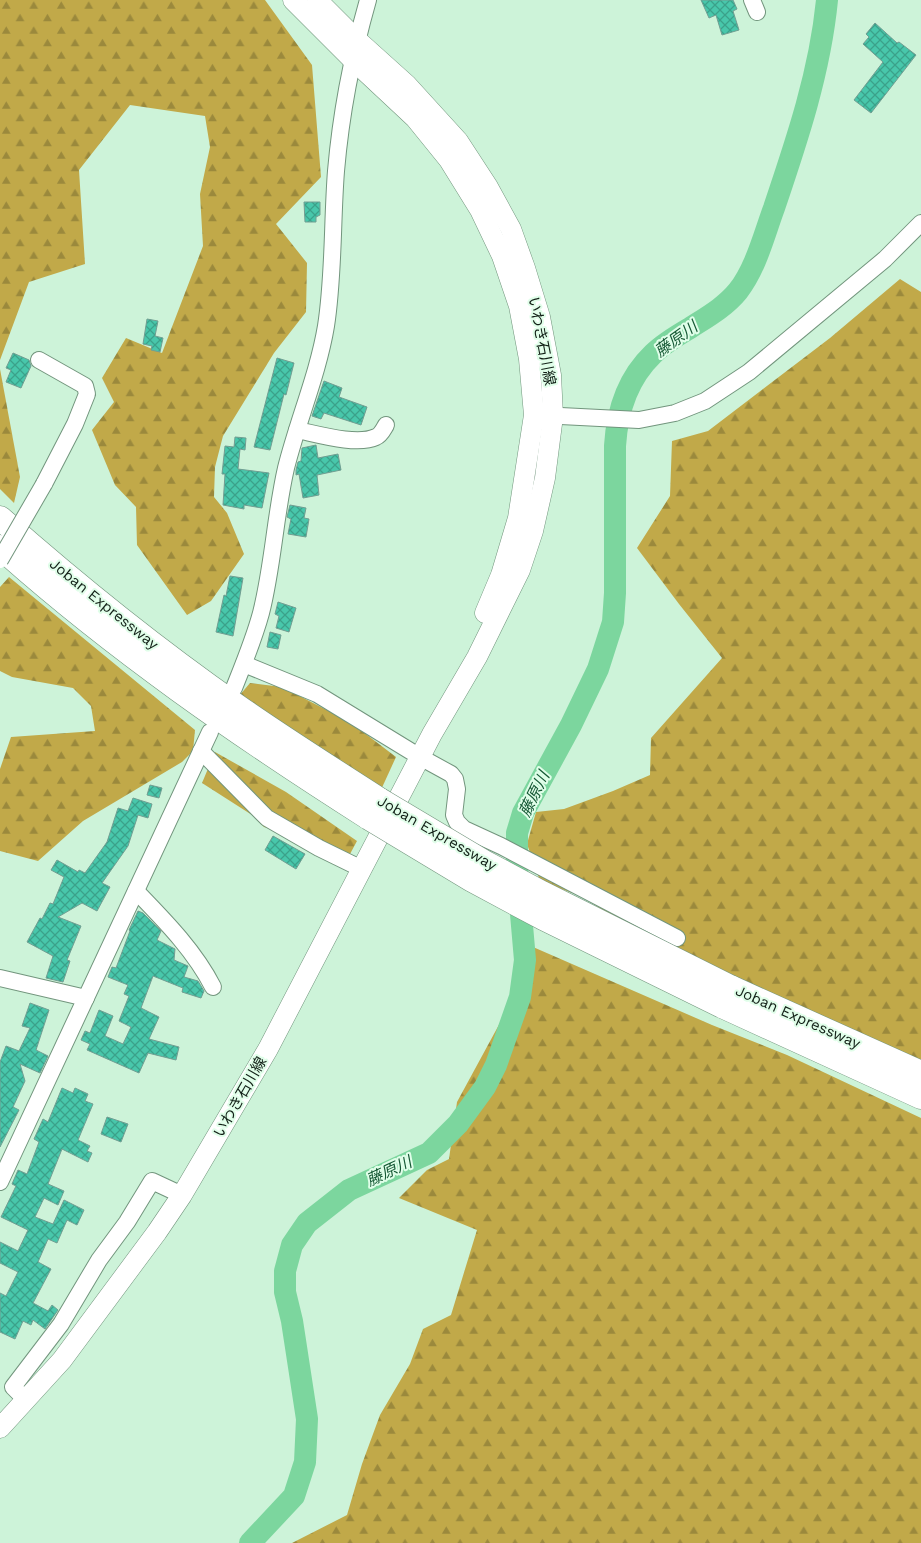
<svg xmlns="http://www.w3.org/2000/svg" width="921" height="1543" font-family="'Work Sans','Noto Sans JP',sans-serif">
<defs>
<pattern id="forest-firs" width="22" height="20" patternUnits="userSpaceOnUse" patternTransform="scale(1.25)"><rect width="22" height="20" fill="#c1a949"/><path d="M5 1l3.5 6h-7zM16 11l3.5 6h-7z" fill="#9b893c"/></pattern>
<pattern id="building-cross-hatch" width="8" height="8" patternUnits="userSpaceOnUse" patternTransform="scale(1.25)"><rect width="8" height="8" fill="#48c7ab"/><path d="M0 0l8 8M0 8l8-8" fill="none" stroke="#3ba18a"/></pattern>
</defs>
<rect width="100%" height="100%" fill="#cdf3d9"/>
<g fill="url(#forest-firs)">
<path d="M 0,0 L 265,0 L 312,65 L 321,177 L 276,224 L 307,263 L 306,312 L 274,353 L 223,436 L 215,467 L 214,497 L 227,513 L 244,554 L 211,601 L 187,615 L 137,545 L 136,507 L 115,485 L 92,430 L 114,402 L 102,378 L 126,338 L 162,353 L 203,246 L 200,194 L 210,147 L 205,116 L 130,105 L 79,170 L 85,264 L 29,282 L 0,360 Z"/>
<path d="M 900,279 L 921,292 L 921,1063 L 669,954 L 583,897 L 540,881 L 527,844 L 536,812 L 564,809 L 613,791 L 650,775 L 651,738 L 722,658 L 679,604 L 637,548 L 670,496 L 672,441 L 708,431 L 830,338 Z"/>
<path d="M 0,369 L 20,477 L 14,503 L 0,489 Z"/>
<path d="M 9,577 L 195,730 L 193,751 L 182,762 L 83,821 L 38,861 L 0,851 L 0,769 L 11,737 L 95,731 L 91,706 L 73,688 L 12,677 L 0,671 L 0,587 Z"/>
<path d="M 250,683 L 282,687 L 350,722 L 396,757 L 380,792 L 239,696 Z"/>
<path d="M 215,752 L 286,792 L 357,841 L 350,854 L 264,827 L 252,815 L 202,783 Z"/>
<path d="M 533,947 L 712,1025 L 787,1055 L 921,1118 L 921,1543 L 292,1543 L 347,1515 L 362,1464 L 380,1415 L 410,1364 L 423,1329 L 451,1315 L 477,1230 L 399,1198 L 427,1170 L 449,1159 L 457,1102 L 501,1021 Z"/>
</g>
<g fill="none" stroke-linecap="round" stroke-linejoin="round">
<path stroke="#7cd69e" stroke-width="22" d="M 250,1543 L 294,1496 L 305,1462 L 307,1419 L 292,1321 L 285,1292 L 285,1271 L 292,1245 L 307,1223 L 349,1190 L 429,1153 L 458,1124 L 485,1087 L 496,1065 L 520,997 L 525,960 L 517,868 L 517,833 L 523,813 L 571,725 L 598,669 L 613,622 L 615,593 L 615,446 C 617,412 628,378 653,354 C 663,344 678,335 690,328 C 707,317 725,307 738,291 C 756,268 764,235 774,208 C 797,140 820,72 827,0"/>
</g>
<g fill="url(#building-cross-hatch)" stroke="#719e92">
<path d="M 701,0 L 733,0 L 737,9 L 733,11 L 739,30 L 722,35 L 716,15 L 709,18 Z"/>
<path d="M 875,23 L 897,43 L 899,42 L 916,55 L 871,113 L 854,100 L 883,62 L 863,44 L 869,37 L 866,34 Z"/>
<path d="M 304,202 L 320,202 L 320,215 L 316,217 L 316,222 L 305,222 Z"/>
<path d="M 147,319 L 158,321 L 155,336 L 163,338 L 160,352 L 151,350 L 152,346 L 143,344 Z"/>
<path d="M 13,353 L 29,360 L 31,366 L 21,388 L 6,382 L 11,370 L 6,368 Z"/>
<path d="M 277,358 L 294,363 L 286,395 L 284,394 L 270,450 L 254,447 Z"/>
<path d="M 324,381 L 342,388 L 339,397 L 367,407 L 361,425 L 324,413 L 321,419 L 312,416 Z"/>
<path d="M 235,437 L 246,438 L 245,450 L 240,449 L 238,469 L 269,473 L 262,508 L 244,505 L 244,509 L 223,505 L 225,474 L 222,474 L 225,446 L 234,447 Z"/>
<path d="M 316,445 L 318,458 L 338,454 L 341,470 L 317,475 L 319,495 L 303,498 L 299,474 L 296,475 L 296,470 L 298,462 L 301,461 L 302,448 Z"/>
<path d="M 290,505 L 306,508 L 304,518 L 309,519 L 306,537 L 288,534 L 291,519 L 287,517 Z"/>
<path d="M 230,576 L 243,578 L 233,636 L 216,632 L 224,595 L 226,596 Z"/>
<path d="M 278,602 L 296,608 L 289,632 L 276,628 L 279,616 L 275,614 Z"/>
<path d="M 270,632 L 281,635 L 278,649 L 267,647 Z"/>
<path d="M 150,785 L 162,788 L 159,798 L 147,795 Z"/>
<path d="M 133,798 L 152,804 L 148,818 L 138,815 L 128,846 L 102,883 L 110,887 L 97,911 L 82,903 L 58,917 L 81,926 L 67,960 L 70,961 L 63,982 L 46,978 L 53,956 L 27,942 L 40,918 L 42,919 L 50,903 L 53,904 L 64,877 L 51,870 L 57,860 L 78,872 L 79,870 L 85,873 L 107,842 L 118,808 L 128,811 Z"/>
<path d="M 273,836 L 305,854 L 296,869 L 265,850 Z"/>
<path d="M 138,911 L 143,913 L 161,931 L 157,940 L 175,949 L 174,960 L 188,966 L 184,977 L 198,981 L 204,991 L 201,998 L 182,992 L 183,988 L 153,976 L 141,1008 L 159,1017 L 149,1039 L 179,1047 L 176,1060 L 148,1053 L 139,1073 L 87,1050 L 90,1044 L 81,1040 L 85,1031 L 90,1033 L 99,1010 L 113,1016 L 105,1036 L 123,1044 L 131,1027 L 119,1021 L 129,996 L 124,994 L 128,985 L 108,977 L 112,967 L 116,968 L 130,931 L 129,930 Z"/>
<path d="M 30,1003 L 49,1010 L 36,1050 L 48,1056 L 40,1073 L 20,1064 L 25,1081 L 13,1107 L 19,1110 L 0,1147 L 0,1062 L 6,1046 L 19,1051 L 30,1028 L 22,1026 Z"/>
<path d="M 62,1088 L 73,1093 L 75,1088 L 88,1094 L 85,1101 L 93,1104 L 78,1140 L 90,1146 L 87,1151 L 92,1153 L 88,1162 L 62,1149 L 48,1184 L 64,1191 L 58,1205 L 44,1198 L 35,1217 L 53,1224 L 64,1200 L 84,1210 L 77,1225 L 67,1220 L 57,1243 L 48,1239 L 38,1262 L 51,1269 L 33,1303 L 48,1311 L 52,1305 L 58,1310 L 45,1329 L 33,1320 L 31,1325 L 23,1321 L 15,1339 L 0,1332 L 0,1293 L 6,1296 L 18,1272 L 0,1263 L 0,1242 L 18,1251 L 28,1230 L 1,1217 L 16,1186 L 12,1184 L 18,1170 L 27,1174 L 39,1142 L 34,1139 L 43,1119 L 48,1122 Z"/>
<path d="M 107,1117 L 128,1124 L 121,1142 L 101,1134 Z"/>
</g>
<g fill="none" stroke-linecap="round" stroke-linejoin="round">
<g stroke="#72957d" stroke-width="18">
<g id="minor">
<path d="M 752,0 L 757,12"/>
<path d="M 39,360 L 85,386 L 87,394 L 75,424 L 44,484"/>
<path d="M 541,415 L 639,420 L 675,413 L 705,401 L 749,372 L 885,259 L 921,223"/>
<path d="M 297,430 C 317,434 357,446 376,437 C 381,435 383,430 386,425"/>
<path d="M 244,664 L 317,694 L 420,757 L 451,774 L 455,779 L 457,789 L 454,815 L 457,822 L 464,829 L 501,846 L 677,938"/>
<path d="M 234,688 C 244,663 254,639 261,613 C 273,566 275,516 286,468 C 298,420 318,374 326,326 C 334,275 332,222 336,171 C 341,113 352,56 368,0"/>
<path d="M 201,751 L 267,818 L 319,848 L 362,869"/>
<path d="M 136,891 C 164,920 194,950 213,987"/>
<path d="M 0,978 L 86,998"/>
<path d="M 0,1182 L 210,732"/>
<path d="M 26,1400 L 13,1387 L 61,1324 L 99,1260 L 127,1222 L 152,1181 L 182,1195"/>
</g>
</g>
<g stroke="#72957d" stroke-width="21">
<g id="major">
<path d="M 293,0 L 353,60 L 415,118 L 449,160 L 480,210 L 502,256 L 519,306 L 529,359 L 534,415 L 518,518 L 501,575 L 485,613"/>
<path d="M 0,1428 L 62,1360 L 157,1232 L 182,1195 L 268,1049 L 432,734 L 477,657 L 520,570 L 533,531 L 545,478 L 553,416 L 551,375 L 540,317 L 525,268 L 511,229 L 488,187 L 458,141 L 407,85 L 357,40 L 317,0"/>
</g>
</g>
<g stroke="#72957d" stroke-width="25">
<g id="highway">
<path d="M 0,518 C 76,585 154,648 237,706 C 284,739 332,769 380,800"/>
<path d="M 0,547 C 114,649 240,736 369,818"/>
<path d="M 730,987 L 921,1073"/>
<path d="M 722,1006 L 921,1097"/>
</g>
</g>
<use href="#minor" stroke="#fff" stroke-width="16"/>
<use href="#major" stroke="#fff" stroke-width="20"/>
<use href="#highway" stroke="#fff" stroke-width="24"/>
<g stroke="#72957d" stroke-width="18" stroke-linecap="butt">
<path id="minor-bridge" d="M 0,560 L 44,484"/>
</g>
<g stroke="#72957d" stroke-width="25" stroke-linecap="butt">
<g id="highway-bridge">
<path d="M 380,800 L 484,862 L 542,893 L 730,987"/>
<path d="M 369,818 L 472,880 L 543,918 L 722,1006"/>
</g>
</g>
<use href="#minor-bridge" stroke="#fff" stroke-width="16"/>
<use href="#highway-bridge" stroke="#fff" stroke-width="24"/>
</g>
<g text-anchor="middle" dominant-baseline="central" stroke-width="4" stroke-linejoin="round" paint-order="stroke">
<g font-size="15" fill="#122017" stroke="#e0fee9">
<text transform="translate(542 341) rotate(79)">いわき石川線</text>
<text transform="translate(104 604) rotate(39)">Joban Expressway</text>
<text transform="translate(437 833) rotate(30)">Joban Expressway</text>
<text transform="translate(798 1017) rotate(24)">Joban Expressway</text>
<text transform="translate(240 1097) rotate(-60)">いわき石川線</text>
</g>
<g font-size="16" font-style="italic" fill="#155834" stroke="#e0fee9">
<text transform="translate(676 339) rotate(-36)">藤原川</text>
<text transform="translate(534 794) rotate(-64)">藤原川</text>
<text transform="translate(389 1171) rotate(-25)">藤原川</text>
</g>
</g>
</svg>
